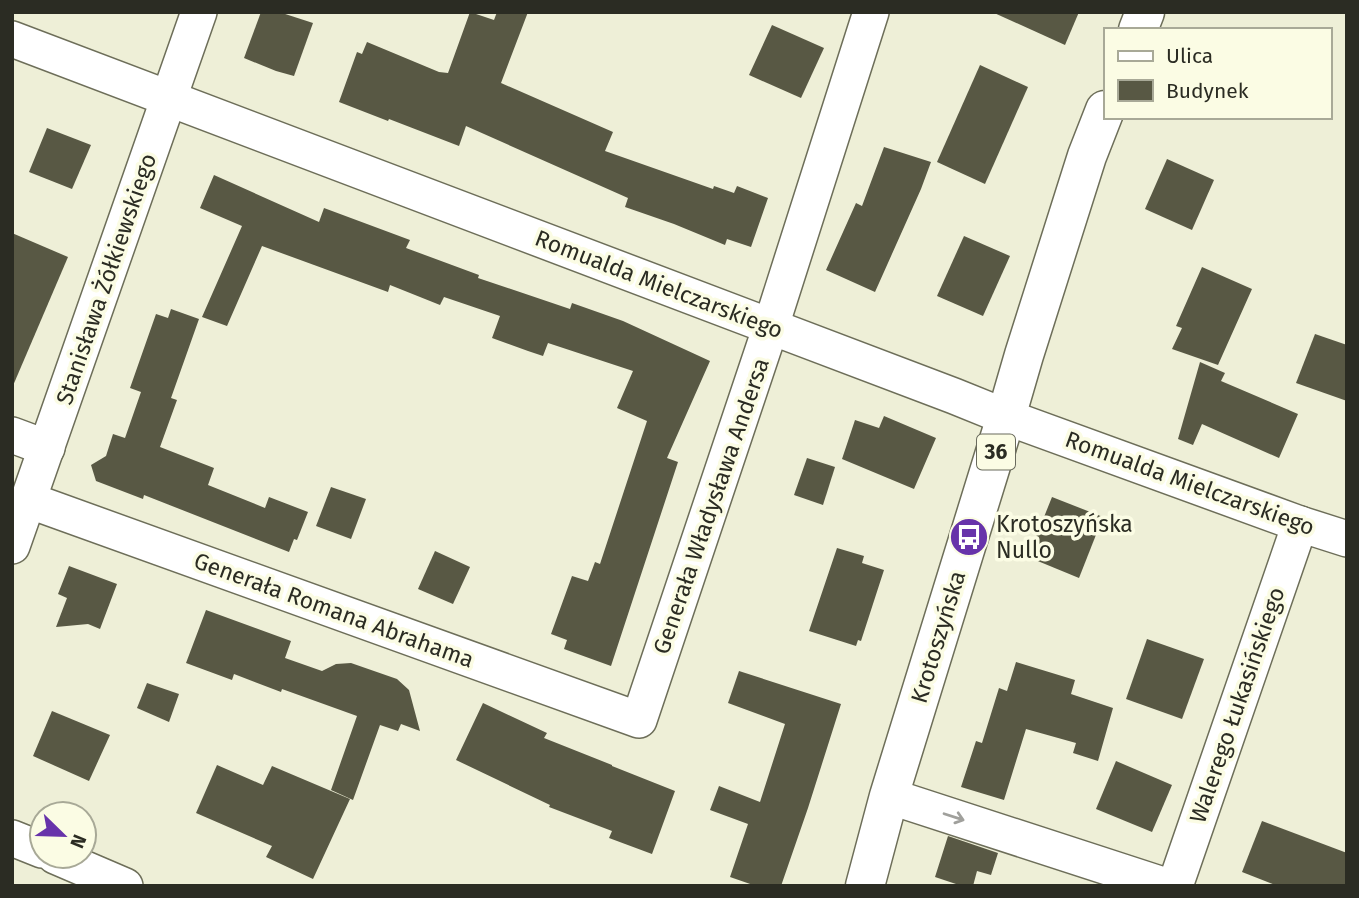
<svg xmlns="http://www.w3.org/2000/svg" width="1359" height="898" font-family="'Fira Sans',sans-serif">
<rect width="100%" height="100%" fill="#eeefd7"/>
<g fill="#585844">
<path d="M 261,12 L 279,12 L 313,23 L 294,76 L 276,71 L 244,58 Z"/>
<path d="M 470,12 L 494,20 L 497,12 L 528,12 L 501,83 L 613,132 L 605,151 L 713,189 L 714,186 L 734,193 L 737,186 L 768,198 L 751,247 L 727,239 L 725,245 L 674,224 L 625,207 L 628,198 L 466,126 L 459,146 L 389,119 L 388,121 L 339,102 L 357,52 L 362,54 L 367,42 L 439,72 L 448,73 Z"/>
<path d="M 992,12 L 1079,12 L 1065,45 Z"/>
<path d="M 772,25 L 824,48 L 801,98 L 749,75 Z"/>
<path d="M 980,65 L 1028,87 L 985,184 L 937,162 Z"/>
<path d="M 47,128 L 91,145 L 72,189 L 29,172 Z"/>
<path d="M 884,147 L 931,162 L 921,189 L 875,292 L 826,270 L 856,203 L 862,206 Z"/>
<path d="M 1167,159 L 1214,180 L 1192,230 L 1145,209 Z"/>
<path d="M 214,175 L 319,222 L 324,208 L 410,240 L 406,248 L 479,275 L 478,278 L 570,309 L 572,303 L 623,321 L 710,361 L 667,458 L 678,462 L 611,666 L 564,649 L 567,640 L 551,634 L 572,576 L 588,581 L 595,562 L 600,564 L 647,421 L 617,408 L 633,371 L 548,343 L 543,356 L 528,351 L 492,338 L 500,316 L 444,297 L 440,305 L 390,285 L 388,292 L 262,246 L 227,326 L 202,317 L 242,226 L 200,208 Z"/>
<path d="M 12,233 L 68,257 L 12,388 Z"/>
<path d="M 964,236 L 1010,256 L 983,316 L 937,296 Z"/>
<path d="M 1202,267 L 1252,289 L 1218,365 L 1172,349 L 1182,328 L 1176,326 Z"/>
<path d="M 171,309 L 199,319 L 171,398 L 177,400 L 160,447 L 214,468 L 208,485 L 265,508 L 269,497 L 308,512 L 297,540 L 294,539 L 289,552 L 144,495 L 143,499 L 96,481 L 91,465 L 106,456 L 113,434 L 125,438 L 141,392 L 130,388 L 156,314 L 168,318 Z"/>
<path d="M 1315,334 L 1347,345 L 1347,401 L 1296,383 Z"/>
<path d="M 1200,362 L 1225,373 L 1221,381 L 1298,414 L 1279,458 L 1202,424 L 1193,445 L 1178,439 Z"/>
<path d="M 884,416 L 936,438 L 914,489 L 842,459 L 855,420 L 879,428 Z"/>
<path d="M 807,458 L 835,467 L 823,505 L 794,495 Z"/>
<path d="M 331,487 L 366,499 L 351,539 L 316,526 Z"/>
<path d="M 1052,497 L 1103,517 L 1079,578 L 1028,557 Z"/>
<path d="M 837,548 L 864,556 L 862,563 L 884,570 L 861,641 L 858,640 L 856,646 L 809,631 Z"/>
<path d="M 435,551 L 470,567 L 453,604 L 418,589 Z"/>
<path d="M 69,566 L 117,584 L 100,629 L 88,624 L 56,627 L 67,598 L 58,594 Z"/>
<path d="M 206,610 L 291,641 L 285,658 L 322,671 L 336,664 L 351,663 L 397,679 L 409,690 L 420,731 L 401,724 L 398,731 L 380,725 L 353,800 L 331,790 L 357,716 L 282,689 L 281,692 L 234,674 L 232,680 L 186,663 Z"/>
<path d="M 1147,639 L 1204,659 L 1182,719 L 1126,699 Z"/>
<path d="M 1016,662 L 1075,680 L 1071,694 L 1113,708 L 1098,761 L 1073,753 L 1076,743 L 1026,729 L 1004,800 L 961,787 L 976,741 L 982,743 L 999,688 L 1007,691 Z"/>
<path d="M 739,671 L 841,704 L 808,808 L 781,886 L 756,886 L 730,877 L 748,824 L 710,810 L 719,786 L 760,802 L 785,724 L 728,703 Z"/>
<path d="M 147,683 L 179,694 L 169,722 L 137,708 Z"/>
<path d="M 483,703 L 547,733 L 544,738 L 612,765 L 612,766 L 675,791 L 652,854 L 609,838 L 612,831 L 549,807 L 550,805 L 456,760 Z"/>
<path d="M 52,711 L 110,735 L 89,781 L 33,756 Z"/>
<path d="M 1116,761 L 1172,785 L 1152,832 L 1096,809 Z"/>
<path d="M 217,765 L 263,785 L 272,766 L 350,799 L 313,879 L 266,857 L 272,846 L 196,813 Z"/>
<path d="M 1262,821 L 1347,853 L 1347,886 L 1278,886 L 1242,872 Z"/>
<path d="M 948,836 L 998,853 L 991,875 L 977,871 L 973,886 L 962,886 L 935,877 Z"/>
</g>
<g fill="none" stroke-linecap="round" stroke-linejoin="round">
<g stroke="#6d6e59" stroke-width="38">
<g id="minor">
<path d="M 12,39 L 954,396 L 1006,417 L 1300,524 L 1347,539"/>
<path d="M 12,435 L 47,448"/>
<path d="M 28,500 L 639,720 L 771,326 L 871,12"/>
<path d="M 12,546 L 199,12"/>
<path d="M 889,796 L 1166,886"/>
<path d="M 12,838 L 42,850"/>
<path d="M 55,856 L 125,886"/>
<path d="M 1175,886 L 1300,524"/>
</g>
</g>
<g stroke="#6d6e59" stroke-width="41">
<g id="major">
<path d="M 1138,30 L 1145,12"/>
<path d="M 865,886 L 889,796 L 1006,417 L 1024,355 L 1087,156 L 1105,110"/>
</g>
</g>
<use href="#minor" stroke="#fff" stroke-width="35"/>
<use href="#major" stroke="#fff" stroke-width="38"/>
</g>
<defs><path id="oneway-shaft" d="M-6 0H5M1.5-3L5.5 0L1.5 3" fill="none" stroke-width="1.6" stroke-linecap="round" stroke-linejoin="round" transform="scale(1.75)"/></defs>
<use stroke="#a0a09c" href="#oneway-shaft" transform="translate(954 817) rotate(18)"/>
<defs>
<g id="bus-disc" transform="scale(2.0125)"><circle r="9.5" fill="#6733aa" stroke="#fbfce4"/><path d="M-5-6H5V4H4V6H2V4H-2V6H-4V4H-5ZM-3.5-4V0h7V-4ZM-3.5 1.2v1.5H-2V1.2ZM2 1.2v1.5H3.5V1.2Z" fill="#fff"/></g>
</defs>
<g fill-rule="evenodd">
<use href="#bus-disc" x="969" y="537"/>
</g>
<g text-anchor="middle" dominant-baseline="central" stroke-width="7" stroke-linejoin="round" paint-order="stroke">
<rect fill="#fbfce4" stroke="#696a5d" stroke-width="2" x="977" y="434.5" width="38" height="35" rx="5"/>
<g font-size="21" font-weight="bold" fill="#2b2c23">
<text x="996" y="452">36</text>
</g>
<g font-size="23" fill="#2b2c23" stroke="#fbfce4">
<text transform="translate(106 279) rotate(-71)">Stanisława Żółkiewskiego</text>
<text transform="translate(659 284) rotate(21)">Romualda Mielczarskiego</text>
<text transform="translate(1190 483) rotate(20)">Romualda Mielczarskiego</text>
<text transform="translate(711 506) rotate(-71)">Generała Władysława Andersa</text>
<text transform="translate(334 610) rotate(20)">Generała Romana Abrahama</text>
<text transform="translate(938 637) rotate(-73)">Krotoszyńska</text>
<text transform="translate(1237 705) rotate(-71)">Walerego Łukasińskiego</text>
</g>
<g font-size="23" fill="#2b2c23" stroke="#fbfce4" text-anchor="start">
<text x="996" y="524">Krotoszyńska<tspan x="996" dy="26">Nullo</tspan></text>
</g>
</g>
<rect width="1359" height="898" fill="none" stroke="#2b2c23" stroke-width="28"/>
<rect x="1104" y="28" width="228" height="91" fill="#fbfce4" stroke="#a8a997" stroke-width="2"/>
<rect x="1118" y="51" width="35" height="10" fill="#ffffff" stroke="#a8a997" stroke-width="2"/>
<text x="1166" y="63" font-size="21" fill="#2b2c23">Ulica</text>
<rect x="1118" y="80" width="35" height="21" fill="#585844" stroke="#a8a997" stroke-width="2"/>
<text x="1166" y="98" font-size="21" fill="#2b2c23">Budynek</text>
<g transform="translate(63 835) rotate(113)"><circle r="33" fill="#fbfce4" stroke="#a8a997" stroke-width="2"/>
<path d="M0-5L12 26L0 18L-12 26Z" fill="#6733aa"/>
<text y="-10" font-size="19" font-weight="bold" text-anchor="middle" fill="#2b2c23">N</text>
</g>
</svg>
